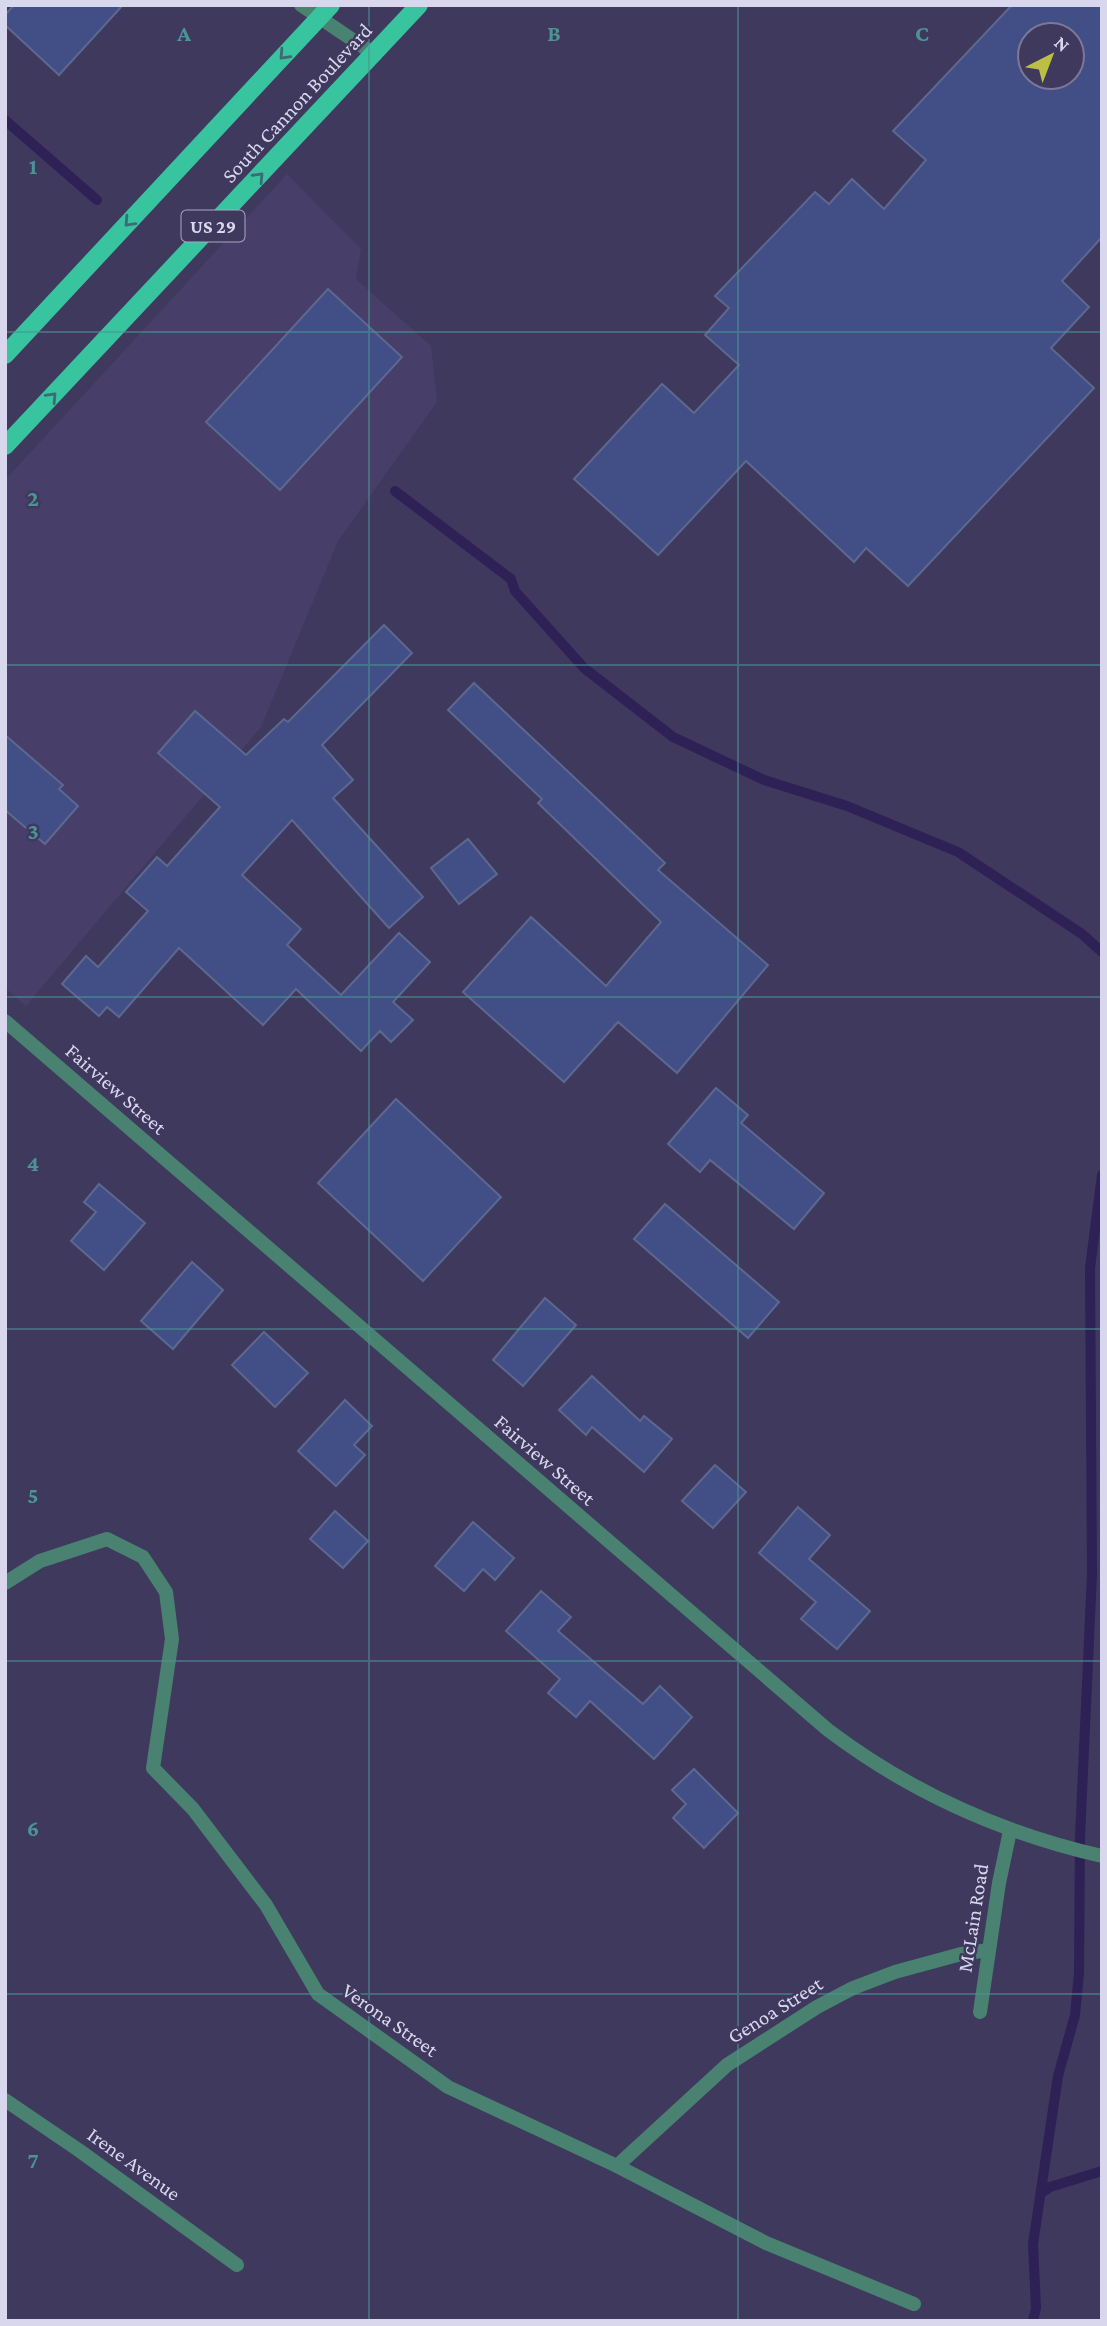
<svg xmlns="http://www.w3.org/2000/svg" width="1107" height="2326" font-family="'Crimson Pro',serif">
<rect width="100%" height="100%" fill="#3f395e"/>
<path fill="#473e6a" d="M 287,174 L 361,249 L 356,279 L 431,346 L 437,402 L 338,541 L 261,727 L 26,1006 L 5,988 L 5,480 Z"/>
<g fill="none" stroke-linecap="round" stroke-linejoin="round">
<g stroke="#2e2155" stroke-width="10">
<path d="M 5,120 L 97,200"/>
<path d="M 395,491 L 511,579 L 515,591 L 584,668 L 673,737 L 764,780 L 847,806 L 958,852 L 1082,934 L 1102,952"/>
<path d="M 1041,2193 L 1050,2187 L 1102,2171"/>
<path d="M 1033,2321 L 1036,2308 L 1033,2244 L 1058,2076 L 1075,2015 L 1079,1973 L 1080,1837 L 1092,1574 L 1090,1268 L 1102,1175"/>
</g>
</g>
<g fill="#414f86" stroke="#5d688f" stroke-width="2" fill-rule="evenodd">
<path d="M 14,5 L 123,5 L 59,75 L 5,25 L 5,15 Z"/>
<path d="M 1012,5 L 1102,5 L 1102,237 L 1062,281 L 1089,307 L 1051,348 L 1094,388 L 908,586 L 866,548 L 854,562 L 746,461 L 658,555 L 574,479 L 662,384 L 694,413 L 739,365 L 705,335 L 729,308 L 715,296 L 815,192 L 829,204 L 852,179 L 884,209 L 926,160 L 893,131 ZM 1030,35 L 1072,35 L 1072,77 L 1030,77 Z"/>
<path d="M 328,289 L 402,357 L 280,490 L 206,422 Z"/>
<path d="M 384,625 L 412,653 L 322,745 L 353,780 L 333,798 L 423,897 L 389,928 L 292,820 L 242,875 L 301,929 L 287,945 L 341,995 L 399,933 L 430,962 L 393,1002 L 413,1020 L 391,1042 L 380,1031 L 361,1051 L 296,989 L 263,1025 L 179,948 L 119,1017 L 107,1007 L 99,1016 L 62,984 L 86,956 L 98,967 L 148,911 L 126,892 L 157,857 L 167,866 L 220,807 L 158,753 L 195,711 L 246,755 L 284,719 L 288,722 Z"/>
<path d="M 474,683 L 665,863 L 658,870 L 768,965 L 677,1073 L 618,1022 L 564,1082 L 463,992 L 531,917 L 606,986 L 661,922 L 538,803 L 542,799 L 448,710 Z"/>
<path d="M 5,735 L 63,785 L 59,789 L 78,806 L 45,844 L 5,810 Z"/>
<path d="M 468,839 L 497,874 L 459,904 L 431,868 Z"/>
<path d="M 716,1088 L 748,1115 L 741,1123 L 824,1193 L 794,1229 L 710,1160 L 700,1172 L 668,1144 Z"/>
<path d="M 396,1099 L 501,1197 L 423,1281 L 318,1183 Z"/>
<path d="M 99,1184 L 145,1223 L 104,1270 L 71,1241 L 96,1212 L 84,1202 Z"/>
<path d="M 665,1204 L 779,1302 L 748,1338 L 634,1239 Z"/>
<path d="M 192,1262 L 223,1290 L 173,1349 L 141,1321 Z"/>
<path d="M 545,1298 L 576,1325 L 523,1386 L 493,1360 Z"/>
<path d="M 264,1332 L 308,1373 L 275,1407 L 232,1365 Z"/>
<path d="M 592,1376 L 640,1421 L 644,1416 L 672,1439 L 644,1472 L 592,1427 L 586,1435 L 559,1410 Z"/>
<path d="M 345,1400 L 372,1426 L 354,1445 L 365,1455 L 336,1486 L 298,1451 Z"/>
<path d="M 715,1465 L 746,1492 L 713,1528 L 682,1501 Z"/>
<path d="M 798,1507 L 830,1535 L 809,1559 L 870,1611 L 837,1649 L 801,1619 L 816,1602 L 759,1553 Z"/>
<path d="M 335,1511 L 368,1541 L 343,1568 L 310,1539 Z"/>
<path d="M 473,1522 L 514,1558 L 495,1580 L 483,1569 L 464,1591 L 435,1566 Z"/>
<path d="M 541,1591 L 571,1617 L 558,1631 L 643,1704 L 660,1686 L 692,1717 L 654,1759 L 590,1701 L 576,1717 L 548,1693 L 560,1679 L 506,1631 Z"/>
<path d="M 694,1769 L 738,1813 L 704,1848 L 673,1818 L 686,1804 L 672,1790 Z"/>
</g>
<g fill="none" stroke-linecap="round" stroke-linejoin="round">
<g stroke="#498270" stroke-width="14">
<path d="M 301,5 L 375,55"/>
<path d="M 5,1583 L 40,1561 L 107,1539 L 143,1557 L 166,1592 L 172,1639 L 153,1768 L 193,1809 L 266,1905 L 318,1994 L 448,2087 L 617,2166 L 766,2243 L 914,2304"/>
<path d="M 980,2012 L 999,1883 L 1010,1831"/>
<path d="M 5,2100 L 80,2151 L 237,2265"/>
<path d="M 617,2166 L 727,2065 L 817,2007 L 853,1988 L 895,1972 L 961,1954 L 989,1950"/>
</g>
<path stroke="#498270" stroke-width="14" d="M 5,1021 L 828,1730 C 910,1792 1001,1833 1102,1856"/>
<g stroke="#39c4a0" stroke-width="18">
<path d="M 5,355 L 331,5"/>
<path d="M 5,446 L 419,5"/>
</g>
</g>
<defs><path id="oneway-chevron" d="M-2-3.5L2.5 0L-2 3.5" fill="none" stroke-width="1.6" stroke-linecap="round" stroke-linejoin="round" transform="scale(1.75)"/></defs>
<g stroke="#3d6a75">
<use href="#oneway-chevron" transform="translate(284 55) rotate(133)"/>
<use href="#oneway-chevron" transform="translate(259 177) rotate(-47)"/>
<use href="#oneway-chevron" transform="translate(129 222) rotate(133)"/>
<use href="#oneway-chevron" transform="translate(52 397) rotate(-47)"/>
</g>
<path fill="none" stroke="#4c9394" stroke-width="2" stroke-opacity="0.55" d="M 369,5 L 369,2321M 738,5 L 738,2321M 5,332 L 1102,332M 5,665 L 1102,665M 5,997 L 1102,997M 5,1329 L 1102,1329M 5,1661 L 1102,1661M 5,1994 L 1102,1994"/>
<g text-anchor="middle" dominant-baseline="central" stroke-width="5" stroke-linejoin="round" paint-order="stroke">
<rect fill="#3f395e" stroke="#aba8c3" stroke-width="2" x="181.5" y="210.5" width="63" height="31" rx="5"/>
<g font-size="19" font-weight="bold" fill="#d9d7ee">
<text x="213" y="226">US 29</text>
</g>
<g font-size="21" fill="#d9d7ee" stroke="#3f395e">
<text transform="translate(297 103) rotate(-47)">South Cannon Boulevard</text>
<text transform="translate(116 1089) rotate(41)">Fairview Street</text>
<text transform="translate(545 1460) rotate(41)">Fairview Street</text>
<text transform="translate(973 1918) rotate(-81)">McLain Road</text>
<text transform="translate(775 2010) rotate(-32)">Genoa Street</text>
<text transform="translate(390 2020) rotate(35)">Verona Street</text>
<text transform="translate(134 2164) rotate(36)">Irene Avenue</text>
</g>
</g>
<g font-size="23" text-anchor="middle" font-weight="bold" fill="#4c9394" stroke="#3f395e" stroke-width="5" stroke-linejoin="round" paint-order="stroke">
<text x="184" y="41">A</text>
<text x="554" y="41">B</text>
<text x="922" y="41">C</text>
<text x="33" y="174">1</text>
<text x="33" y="506">2</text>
<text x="33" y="839">3</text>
<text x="33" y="1171">4</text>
<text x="33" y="1503">5</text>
<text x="33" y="1836">6</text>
<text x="33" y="2168">7</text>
</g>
<rect width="1107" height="2326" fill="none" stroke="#d9d7ee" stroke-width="14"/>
<g transform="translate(1051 56) rotate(42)"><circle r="33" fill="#3f395e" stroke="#7d7898" stroke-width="2"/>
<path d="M0-5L12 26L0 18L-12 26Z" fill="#bbc044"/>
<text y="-10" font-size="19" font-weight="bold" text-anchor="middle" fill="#d9d7ee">N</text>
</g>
</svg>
